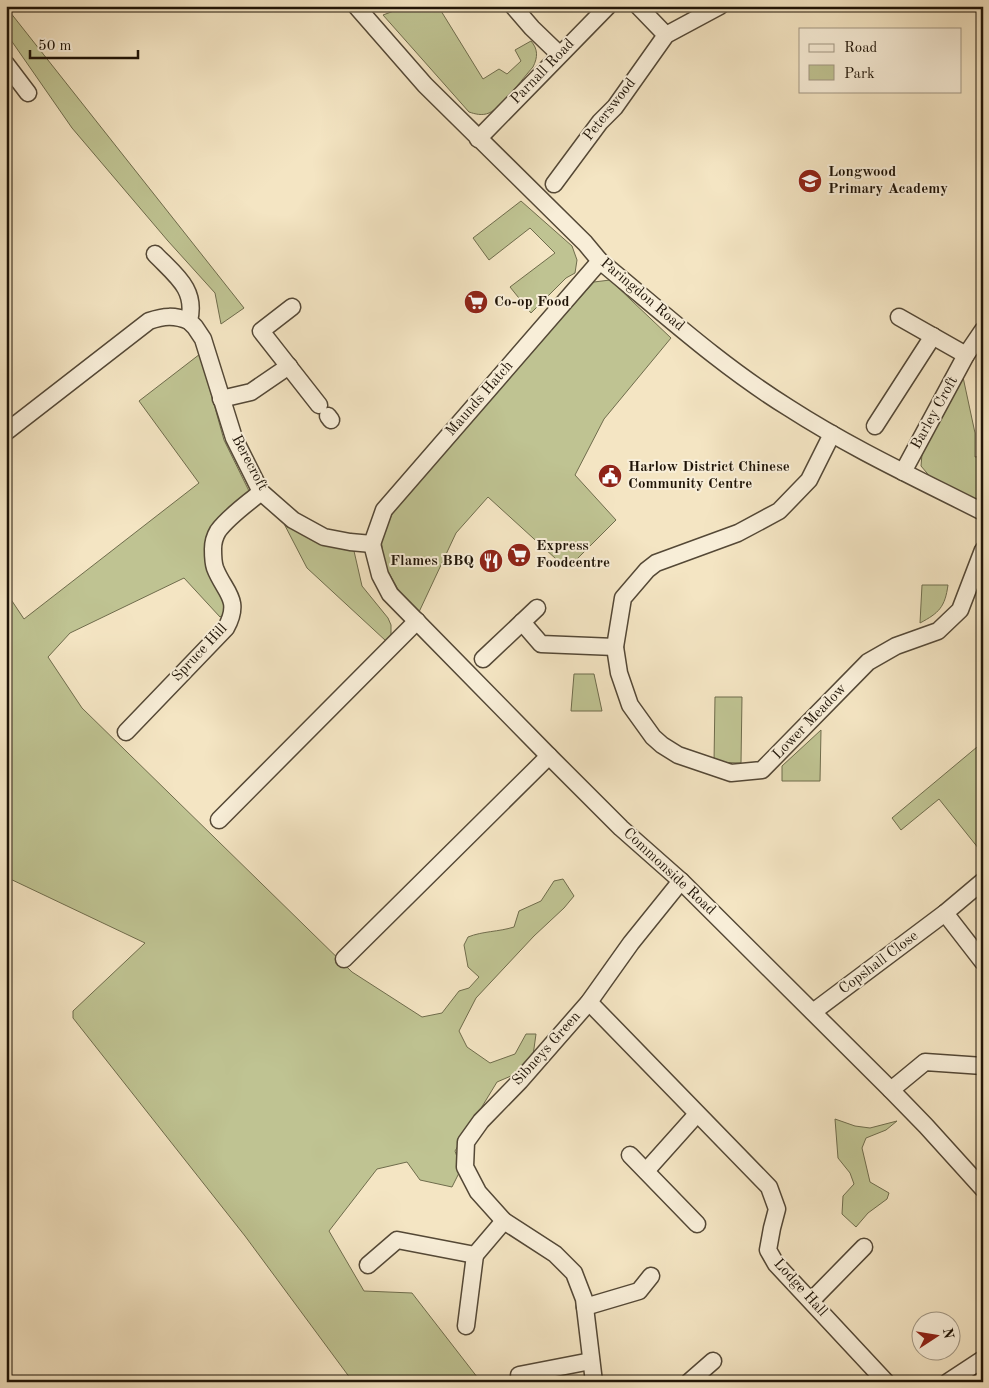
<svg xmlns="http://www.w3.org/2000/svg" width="989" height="1388" font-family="'Old Standard TT',serif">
<rect width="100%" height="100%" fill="#f4e5c3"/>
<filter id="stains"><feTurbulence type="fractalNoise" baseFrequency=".004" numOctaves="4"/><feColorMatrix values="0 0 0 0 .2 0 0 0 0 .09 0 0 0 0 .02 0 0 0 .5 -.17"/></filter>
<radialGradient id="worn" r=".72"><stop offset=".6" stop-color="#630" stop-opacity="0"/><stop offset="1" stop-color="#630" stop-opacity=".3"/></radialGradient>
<g fill="#bfc392" stroke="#6f6c4c">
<path d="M 407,6 L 438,6 L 483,79 L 499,69 L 507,74 L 521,61 L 515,50 L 531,41 C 538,49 538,57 533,67 C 523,78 501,108 489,113 C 482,116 475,114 469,112 L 383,15 Z"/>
<path d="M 6,7 L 244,308 L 221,324 L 215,293 L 168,241 L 72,128 L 6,33 Z"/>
<path d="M 521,201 L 572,246 L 577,260 L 575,273 L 566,278 L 531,313 L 510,287 L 555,253 L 530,228 L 489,260 L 473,238 Z"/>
<path d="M 610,280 L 671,338 L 604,419 L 575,475 L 616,520 L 567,569 L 488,497 L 456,533 L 419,612 L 404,600 L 384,564 L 381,538 L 394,510 L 454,438 L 594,282 Z"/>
<path d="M 200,354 L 224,440 L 249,491 L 235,502 L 218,519 L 226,613 L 220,617 L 184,578 L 70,633 L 48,657 L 82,708 L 352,972 L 422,1017 L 442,1013 L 459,991 L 469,988 L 479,977 L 468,967 L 464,945 L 468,937 C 483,931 498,932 514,927 L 519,911 L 541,901 L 554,881 L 563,879 L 574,896 L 564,908 L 534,936 L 476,998 L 459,1031 L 467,1047 L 490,1063 L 515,1054 L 526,1034 L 536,1034 L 532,1063 L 523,1073 L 511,1076 L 497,1082 L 455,1151 L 461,1169 L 452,1187 L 420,1180 L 407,1162 L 377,1169 L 329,1231 L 364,1291 L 412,1293 L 481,1382 L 353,1382 L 245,1236 L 73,1018 L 73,1011 L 145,943 L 6,877 L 6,592 L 24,619 L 199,483 L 139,401 Z"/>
<path d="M 963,377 L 975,433 L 975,457 L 983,456 L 983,503 L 932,479 L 921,466 L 922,454 Z"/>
<path d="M 280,516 L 319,541 L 354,551 L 362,586 L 388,618 L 391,625 L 391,637 L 386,641 L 307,568 Z"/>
<path d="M 922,585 L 948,585 C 945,607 939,613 920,623 Z"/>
<path d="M 574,674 L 594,674 L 602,711 L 571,711 Z"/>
<path d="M 715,697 L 742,697 L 741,763 L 714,762 Z"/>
<path d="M 821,730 L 820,781 L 782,781 L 782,766 Z"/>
<path d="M 983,742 L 983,762 L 981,760 L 978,767 L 983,774 L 983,846 L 979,849 L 939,799 L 901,830 L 892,818 Z"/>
<path d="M 835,1119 L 855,1126 L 870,1128 L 897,1121 L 886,1130 L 866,1138 L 862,1148 L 870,1182 L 889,1193 L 887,1199 L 868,1213 L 856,1227 L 842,1214 L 843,1196 L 854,1184 L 850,1173 L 838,1158 Z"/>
</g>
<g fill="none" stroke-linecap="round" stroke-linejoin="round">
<g stroke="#544836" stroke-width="19">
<g id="street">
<path d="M 356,6 L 425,85 L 585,243 L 600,261 C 662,312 721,366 789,408 C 851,448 918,479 983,512"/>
<path d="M 513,6 L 532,28 L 559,54"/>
<path d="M 638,6 L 666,35"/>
<path d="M 6,64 L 28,93"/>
<path d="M 478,139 L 608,6"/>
<path d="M 554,184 L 600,122 L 615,107 L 666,35 L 720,6"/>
<path d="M 155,254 C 175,275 197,289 189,321 L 195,327 L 203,339 L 234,438 L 261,492 L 293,520 L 324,537 L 350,542 L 372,544"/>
<path d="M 292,307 L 261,331 L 319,405"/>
<path d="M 899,317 L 966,355"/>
<path d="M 221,399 L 251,392 L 289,366"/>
<path d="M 328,416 L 331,420"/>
<path d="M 875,426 L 933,336"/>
<path d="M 6,432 L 149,321 C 164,316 174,315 189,321"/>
<path d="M 832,434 L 809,480 L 779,511 L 738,533 L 656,563 L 647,570 L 623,598 L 615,647 L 619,673 L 630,705 L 653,737 L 662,745 L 678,755 L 731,773 L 762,770 L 868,662 L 896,646 L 938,631 L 960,610 L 983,550"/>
<path d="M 903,472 L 966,355 L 983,330"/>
<path d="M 372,544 L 380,575 L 390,594 L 549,756 L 621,828 L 681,881 L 891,1090 L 926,1126 L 983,1189"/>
<path d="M 372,544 L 384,510 L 600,261"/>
<path d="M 522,622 L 541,644 L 615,647"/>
<path d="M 483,659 L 537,608"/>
<path d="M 126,732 L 226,628 C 242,599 224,592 215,568 C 213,562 213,556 213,549 C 213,543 215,536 218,531 C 229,516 247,504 261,492"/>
<path d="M 219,820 L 417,621"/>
<path d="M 945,913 L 983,962"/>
<path d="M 344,959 L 549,756"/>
<path d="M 589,1002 L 769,1187 L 777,1209 L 772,1228 L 768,1250 L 776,1264 L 886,1382"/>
<path d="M 813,1012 L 945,913 L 983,881"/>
<path d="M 891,1090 L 925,1062 L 983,1066"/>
<path d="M 630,1155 L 697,1224"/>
<path d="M 646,1171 L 697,1114"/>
<path d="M 368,1265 L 397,1240 L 475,1255 L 504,1221"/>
<path d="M 811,1301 L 864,1247"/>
<path d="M 585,1307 L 639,1291 L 651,1276"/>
<path d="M 466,1326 L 475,1255"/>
<path d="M 519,1375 L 591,1361"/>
<path d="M 594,1382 L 584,1299 L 574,1273 L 555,1254 L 504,1221 L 478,1192 L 465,1167 L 466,1142 L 481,1121 L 520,1081 L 589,1002 L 631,943 L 681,881"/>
<path d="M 689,1382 L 713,1361"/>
<path d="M 948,1382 L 983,1359"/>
</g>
</g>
<use href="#street" stroke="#f8eed8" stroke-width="16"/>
</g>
<defs>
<g id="school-disc" transform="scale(1.25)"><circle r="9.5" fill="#8f2418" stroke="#f8eed8"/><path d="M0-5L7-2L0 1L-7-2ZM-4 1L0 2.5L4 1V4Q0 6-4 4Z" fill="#fff"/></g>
<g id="supermarket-disc" transform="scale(1.25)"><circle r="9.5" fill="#8f2418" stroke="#f8eed8"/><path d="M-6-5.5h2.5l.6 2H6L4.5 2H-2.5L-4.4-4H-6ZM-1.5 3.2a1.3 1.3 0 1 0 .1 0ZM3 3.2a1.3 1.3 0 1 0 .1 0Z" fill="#fff"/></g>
<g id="civic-disc" transform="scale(1.25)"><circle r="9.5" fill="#8f2418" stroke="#f8eed8"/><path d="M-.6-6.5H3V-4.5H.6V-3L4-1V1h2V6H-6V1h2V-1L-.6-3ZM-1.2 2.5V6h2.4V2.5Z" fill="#fff"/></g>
<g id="restaurant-disc" transform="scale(1.25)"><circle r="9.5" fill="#8f2418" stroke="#f8eed8"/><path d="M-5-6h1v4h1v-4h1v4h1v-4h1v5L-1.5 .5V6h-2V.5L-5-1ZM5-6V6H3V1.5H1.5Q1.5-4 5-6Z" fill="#fff"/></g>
</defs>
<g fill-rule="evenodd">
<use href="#school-disc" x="810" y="181"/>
<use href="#supermarket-disc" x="476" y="302"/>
<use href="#civic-disc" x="610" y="476"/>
<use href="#supermarket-disc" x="519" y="555"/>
<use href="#restaurant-disc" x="491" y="561"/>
</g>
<g text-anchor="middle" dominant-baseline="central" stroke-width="4" stroke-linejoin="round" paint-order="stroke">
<g font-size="15" fill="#1f1407" stroke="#f8eed8">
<text transform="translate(543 72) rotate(-46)">Parnall Road</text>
<text transform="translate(610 110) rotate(-52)">Peterswood</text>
<text transform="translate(642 295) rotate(40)">Paringdon Road</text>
<text transform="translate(480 399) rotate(-49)">Maunds Hatch</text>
<text transform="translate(935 413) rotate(-61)">Barley Croft</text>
<text transform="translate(249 463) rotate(62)">Berecroft</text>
<text transform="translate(200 653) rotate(-47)">Spruce Hill</text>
<text transform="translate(810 722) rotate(-46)">Lower Meadow</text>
<text transform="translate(669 872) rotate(43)">Commonside Road</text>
<text transform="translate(879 963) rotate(-37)">Copshall Close</text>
<text transform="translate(547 1049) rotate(-48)">Sibneys Green</text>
<text transform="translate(800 1288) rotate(48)">Lodge Hall</text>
</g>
<g font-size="15" font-weight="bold" fill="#1f1407" stroke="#f8eed8" text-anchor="start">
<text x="828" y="172">Longwood<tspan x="828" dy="17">Primary Academy</tspan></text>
<text x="494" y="302">Co-op Food</text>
<text x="628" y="467">Harlow District Chinese<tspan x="628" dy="17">Community Centre</tspan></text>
<text x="536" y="546">Express<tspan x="536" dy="17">Foodcentre</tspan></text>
<text x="474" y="561" text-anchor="end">Flames BBQ</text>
</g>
</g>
<rect width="989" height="1388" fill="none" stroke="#f4e5c3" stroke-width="25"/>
<rect x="8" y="8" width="974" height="1373" fill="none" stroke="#1f1407" stroke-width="2.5"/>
<rect x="12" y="12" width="964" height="1363" fill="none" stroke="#1f1407"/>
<rect x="799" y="28" width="162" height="65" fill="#f8eed8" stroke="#a19784"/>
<rect x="809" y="44" width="25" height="8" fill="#f8eed8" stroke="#a19784"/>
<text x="844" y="52" font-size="15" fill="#1f1407">Road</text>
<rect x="809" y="65" width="25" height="15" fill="#bfc392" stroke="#a19784"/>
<text x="844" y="78" font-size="15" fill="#1f1407">Park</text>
<g transform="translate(936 1336) rotate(78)"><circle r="24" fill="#f8eed8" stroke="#a19784"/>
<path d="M0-4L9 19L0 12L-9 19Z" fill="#8f2418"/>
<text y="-8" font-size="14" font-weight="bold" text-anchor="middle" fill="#1f1407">N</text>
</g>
<path d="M30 50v8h108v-8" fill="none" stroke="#1f1407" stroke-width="2.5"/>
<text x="38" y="50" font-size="15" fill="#1f1407" stroke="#f8eed8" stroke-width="4" paint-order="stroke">50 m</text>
<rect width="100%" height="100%" filter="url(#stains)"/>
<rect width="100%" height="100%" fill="url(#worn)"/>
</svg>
